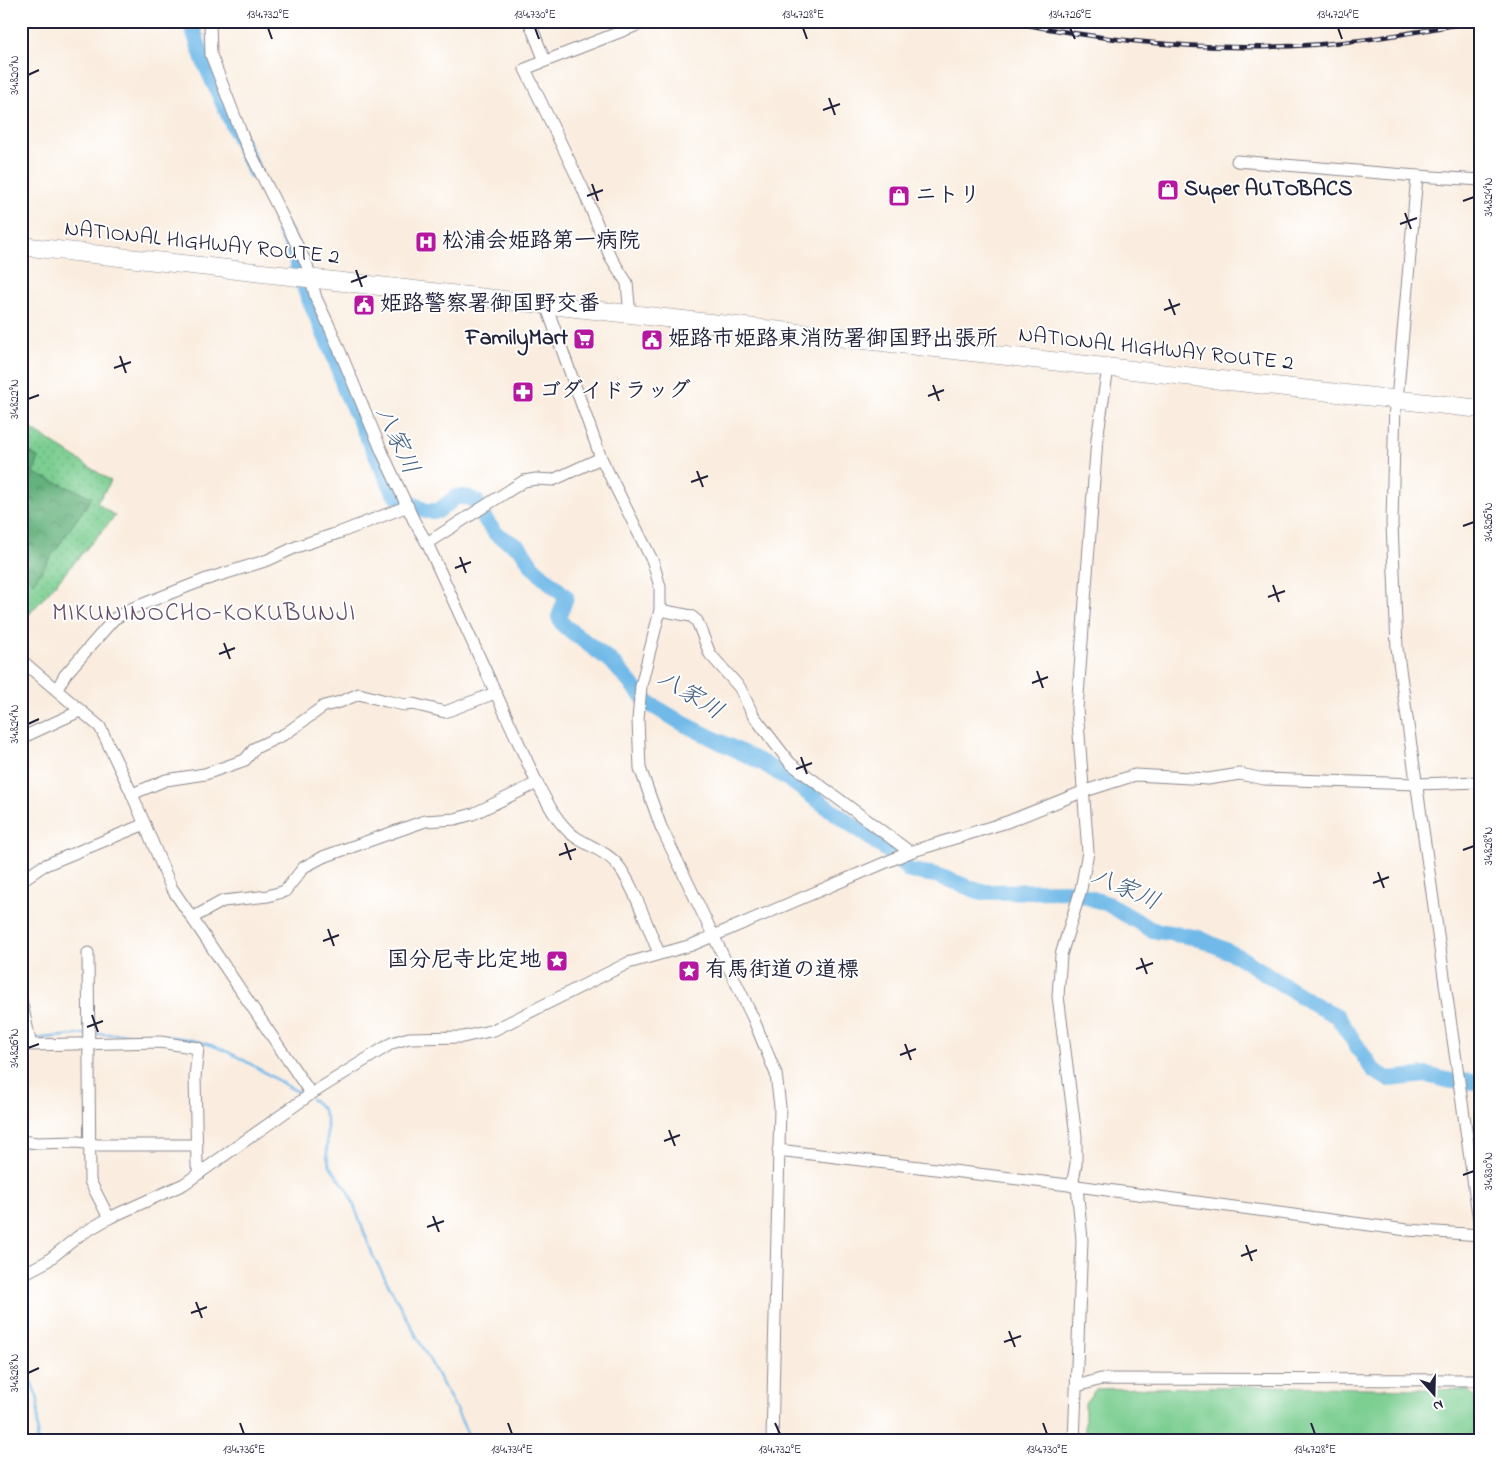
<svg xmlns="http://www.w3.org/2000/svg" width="1502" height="1462" font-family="'Indie Flower','Klee One',sans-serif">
<defs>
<pattern id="grass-dots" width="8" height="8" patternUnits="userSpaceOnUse" patternTransform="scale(1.25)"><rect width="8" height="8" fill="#7bce91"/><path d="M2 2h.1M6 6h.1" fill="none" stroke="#6ab17e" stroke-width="1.8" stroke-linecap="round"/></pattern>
<pattern id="forest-crowns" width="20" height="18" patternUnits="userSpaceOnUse" patternTransform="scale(1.25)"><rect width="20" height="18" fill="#64b17b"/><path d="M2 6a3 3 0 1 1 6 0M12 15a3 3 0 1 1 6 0" fill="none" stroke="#529066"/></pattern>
</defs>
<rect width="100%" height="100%" fill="#fff"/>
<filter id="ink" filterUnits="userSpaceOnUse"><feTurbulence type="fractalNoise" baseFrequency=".02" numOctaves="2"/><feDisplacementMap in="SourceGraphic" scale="10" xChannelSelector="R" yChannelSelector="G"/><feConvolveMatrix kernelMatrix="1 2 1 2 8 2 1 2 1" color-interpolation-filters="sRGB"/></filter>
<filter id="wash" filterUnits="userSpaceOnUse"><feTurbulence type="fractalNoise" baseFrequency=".0096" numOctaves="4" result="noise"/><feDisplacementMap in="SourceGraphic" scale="20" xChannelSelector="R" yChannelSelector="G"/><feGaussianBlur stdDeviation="1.12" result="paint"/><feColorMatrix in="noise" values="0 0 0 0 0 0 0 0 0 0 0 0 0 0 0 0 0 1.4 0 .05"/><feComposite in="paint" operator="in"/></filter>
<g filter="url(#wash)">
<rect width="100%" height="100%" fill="#faeddf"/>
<path fill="url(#grass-dots)" stroke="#4e7866" d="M 21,422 L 111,481 L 97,503 L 115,516 L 25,619 L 21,616 Z"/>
<path fill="url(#forest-crowns)" stroke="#436a5b" d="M 21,447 L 39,458 L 33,473 L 92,497 L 33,583 L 21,569 Z"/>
<path fill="#7bce91" stroke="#4e7866" d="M 1264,1386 L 1468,1390 L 1475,1397 L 1475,1441 L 1085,1441 L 1085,1403 L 1096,1389 Z"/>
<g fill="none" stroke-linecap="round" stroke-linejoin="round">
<g stroke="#70b9e8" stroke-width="2.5">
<path d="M 93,1034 C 130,1034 169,1033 204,1043 C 240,1053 271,1079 304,1095"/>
<path d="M 33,1039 L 85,1034"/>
<path d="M 311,1099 L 322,1108 L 327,1120 L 327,1156 L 330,1166 L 349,1192 L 373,1256 L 455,1407 L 471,1441"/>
<path d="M 21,1352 L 38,1400 L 37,1441"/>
</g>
<g stroke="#70b9e8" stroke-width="16">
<path d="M 190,21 L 205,64 L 254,171"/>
<path d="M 284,231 L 291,244 L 306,292 L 336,361 L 344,388 L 395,495 L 426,511 L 438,511 L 456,497 L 466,497 L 476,501 L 484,518 L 496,534 L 520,548 L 533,567 L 566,597 L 559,617 L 563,625 L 612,662 L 648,703 L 684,724 L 763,763 L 791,781 L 888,851 L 910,871 L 936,875 L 981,892 L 1069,891 L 1108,904 L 1152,930 L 1199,938 L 1238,956 L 1315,1005 L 1337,1016 L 1373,1070 L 1388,1079 L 1427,1075 L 1451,1081 L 1481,1082"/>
</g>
</g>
</g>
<g filter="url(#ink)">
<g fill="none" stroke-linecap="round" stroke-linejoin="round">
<g stroke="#8e888d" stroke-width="13">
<g id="minor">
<path d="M 210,21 L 211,55 L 244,140 L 307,265 L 316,298 L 331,330 L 383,454 L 414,521 L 427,543 L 537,783 C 547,802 557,823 574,836 C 588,846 604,850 616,863 C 633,882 648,929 659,953"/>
<path d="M 529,21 L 545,61"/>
<path d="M 1237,161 L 1417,176 L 1397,400"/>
<path d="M 1417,176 L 1481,180"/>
<path d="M 546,305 L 601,458 L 653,562 L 660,587 L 660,610 L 641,686 L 638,720 L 640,768 L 661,827 L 753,1018 L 776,1074 L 780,1107 L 772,1441"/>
<path d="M 630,315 L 627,283 L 610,256 L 583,189 L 525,69 L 648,21"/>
<path d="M 1395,400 L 1392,523 L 1397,648 L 1481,1235 L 1481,1249"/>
<path d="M 427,543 L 524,481 L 536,479 L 553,480 L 601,458"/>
<path d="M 660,610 L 691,616 L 697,621 L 710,654 L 740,688 L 753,715 L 790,763 L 910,852"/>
<path d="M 21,660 L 100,727 L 132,794 L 171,887 L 311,1094"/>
<path d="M 57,689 L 65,675 L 114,619 L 133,608 L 204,580 L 268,560 L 296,547 L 341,532 L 408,506"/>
<path d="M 21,738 L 80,711"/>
<path d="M 132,794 L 166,780 L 205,774 L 245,760 L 255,748 L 285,734 L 324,706 L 340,702 L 359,694 L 386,701 L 405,705 L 413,704 L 445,712 L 495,693"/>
<path d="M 21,881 L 43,866 L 145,824"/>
<path d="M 192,918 L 223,901 L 268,896 L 285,891 L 304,867 L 323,857 L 425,821 L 455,819 L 473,814 L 537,783"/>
<path d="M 88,953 L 90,1181 L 109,1218"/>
<path d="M 21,1000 L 31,1045 L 160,1042 L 198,1048 L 195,1077 L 197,1166 L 200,1173"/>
<path d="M 21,1141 L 37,1143 L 78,1142 L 97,1145 L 197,1145"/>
<path d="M 778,1150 L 1077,1186 L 1407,1230 L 1481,1235"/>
<path d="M 1072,1186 L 1076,1164 L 1076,1136 L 1058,996 L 1061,955 L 1081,889 L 1088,852 L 1077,709 L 1097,439 L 1108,368"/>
<path d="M 21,1275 L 46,1262 L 80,1235 L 109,1218 L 184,1184 L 311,1094 L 392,1043 L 409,1038 L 463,1037 L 494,1030 L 628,963 L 692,945 L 910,852 L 1007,822 L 1082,792 L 1135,775 L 1208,779 L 1240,774 L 1264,779 L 1416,784 L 1481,782"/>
<path d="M 1077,1386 L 1101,1379 L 1481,1380"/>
<path d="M 1074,1441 L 1082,1240 L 1077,1186"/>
</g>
</g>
<g stroke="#8e888d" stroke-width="19">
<path id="highway" d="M 21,246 L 1481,409"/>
</g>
<use href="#minor" stroke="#fff" stroke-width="11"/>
<use href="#highway" stroke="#fff" stroke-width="18"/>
<g stroke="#22223b" stroke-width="4.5">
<path id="rail" d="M 1008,21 C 1126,46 1251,55 1370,39 C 1406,34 1442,27 1478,21"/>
</g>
<use href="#rail" stroke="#fff" stroke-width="2.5" stroke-dasharray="8" stroke-linecap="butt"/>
</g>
</g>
<path fill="none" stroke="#22223b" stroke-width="2" d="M 268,28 L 272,39M 535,28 L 539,39M 803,28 L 807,39M 1070,28 L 1075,39M 1338,28 L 1342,39M 28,75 L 39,70M 829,98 L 835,115M 823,110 L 840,104M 592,184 L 598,201M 587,196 L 603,190M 1463,201 L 1474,197M 1405,213 L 1411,229M 1400,224 L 1417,218M 356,270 L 362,287M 351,282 L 367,276M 1169,299 L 1175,315M 1164,310 L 1180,304M 120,356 L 126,373M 114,368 L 131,362M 933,385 L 939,401M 928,396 L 944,390M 28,399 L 39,395M 697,471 L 703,487M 691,482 L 708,476M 1463,526 L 1474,522M 460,557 L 466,573M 455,568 L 471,562M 1273,585 L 1279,602M 1268,597 L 1285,591M 224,643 L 230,659M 219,654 L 235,648M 1037,671 L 1043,688M 1032,683 L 1048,677M 28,724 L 39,719M 801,757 L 807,774M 796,769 L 812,763M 565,843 L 571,860M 1463,850 L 1474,846M 559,855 L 576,849M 1378,872 L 1384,888M 1373,883 L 1389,877M 328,929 L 334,946M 323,941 L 339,935M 1141,958 L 1147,974M 1136,969 L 1153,963M 92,1015 L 98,1032M 87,1027 L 103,1021M 905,1044 L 911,1060M 28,1048 L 39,1044M 900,1055 L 916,1049M 669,1130 L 675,1146M 664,1141 L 680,1135M 1463,1175 L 1474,1171M 433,1216 L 439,1232M 427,1227 L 444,1221M 1246,1245 L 1252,1261M 1241,1256 L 1257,1250M 196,1302 L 202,1318M 191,1313 L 207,1307M 1009,1331 L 1015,1347M 1004,1342 L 1021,1336M 28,1373 L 39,1368M 240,1423 L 244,1434M 508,1423 L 512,1434M 775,1423 L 780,1434M 1043,1423 L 1047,1434M 1311,1423 L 1315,1434"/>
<defs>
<g id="shop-square" transform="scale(1.125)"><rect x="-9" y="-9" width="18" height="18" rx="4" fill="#b5179e" stroke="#fff"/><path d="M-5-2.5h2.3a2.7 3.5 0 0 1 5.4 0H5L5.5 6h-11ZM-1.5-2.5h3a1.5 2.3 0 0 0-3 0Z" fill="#fff"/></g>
<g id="hospital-square" transform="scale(1.125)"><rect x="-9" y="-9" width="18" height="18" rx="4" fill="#b5179e" stroke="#fff"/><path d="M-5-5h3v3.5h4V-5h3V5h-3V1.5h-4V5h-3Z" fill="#fff"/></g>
<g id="civic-square" transform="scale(1.125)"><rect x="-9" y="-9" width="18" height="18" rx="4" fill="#b5179e" stroke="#fff"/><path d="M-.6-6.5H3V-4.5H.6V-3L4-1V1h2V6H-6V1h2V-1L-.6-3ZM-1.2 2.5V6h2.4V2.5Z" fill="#fff"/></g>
<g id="supermarket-square" transform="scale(1.125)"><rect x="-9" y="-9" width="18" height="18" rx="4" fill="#b5179e" stroke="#fff"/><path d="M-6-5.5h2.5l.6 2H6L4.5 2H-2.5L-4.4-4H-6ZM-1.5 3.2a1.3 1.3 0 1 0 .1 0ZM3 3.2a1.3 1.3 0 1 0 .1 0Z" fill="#fff"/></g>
<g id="pharmacy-square" transform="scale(1.125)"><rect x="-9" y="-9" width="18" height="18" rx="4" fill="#b5179e" stroke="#fff"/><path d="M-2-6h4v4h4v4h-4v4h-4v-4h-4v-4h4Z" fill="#fff"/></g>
<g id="sight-square" transform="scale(1.125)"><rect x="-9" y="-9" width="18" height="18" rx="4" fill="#b5179e" stroke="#fff"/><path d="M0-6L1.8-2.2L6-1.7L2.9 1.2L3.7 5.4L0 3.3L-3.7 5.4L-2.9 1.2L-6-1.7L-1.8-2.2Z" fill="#fff"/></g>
</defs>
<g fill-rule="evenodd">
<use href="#shop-square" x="1168" y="190"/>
<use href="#shop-square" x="899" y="196"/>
<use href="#hospital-square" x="426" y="242"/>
<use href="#civic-square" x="364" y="305"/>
<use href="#supermarket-square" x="584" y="339"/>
<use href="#civic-square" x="652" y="340"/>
<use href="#pharmacy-square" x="523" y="392"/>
<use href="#sight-square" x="557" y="961"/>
<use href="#sight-square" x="689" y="971"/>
</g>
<g text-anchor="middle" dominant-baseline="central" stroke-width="4" stroke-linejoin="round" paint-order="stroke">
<g font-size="22" font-weight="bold" fill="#22223b" stroke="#fff" text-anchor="start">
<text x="1184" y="190">Super AUTOBACS</text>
<text x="915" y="196">ニトリ</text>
<text x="442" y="242">松浦会姫路第一病院</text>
<text x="380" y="305">姫路警察署御国野交番</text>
<text x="568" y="339" text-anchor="end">FamilyMart</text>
<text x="668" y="340">姫路市姫路東消防署御国野出張所</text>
<text x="539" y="392">ゴダイドラッグ</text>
<text x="541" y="961" text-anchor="end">国分尼寺比定地</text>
<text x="705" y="971">有馬街道の道標</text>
</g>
<g font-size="22" fill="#22223b" stroke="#fff">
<text transform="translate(202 244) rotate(6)">NATIONAL HIGHWAY ROUTE 2</text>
<text transform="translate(1156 350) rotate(6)">NATIONAL HIGHWAY ROUTE 2</text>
</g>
<g font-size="24" font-style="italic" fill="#415e80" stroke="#fff">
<text transform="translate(396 441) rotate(65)">八家川</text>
<text transform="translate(690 696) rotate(32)">八家川</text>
<text transform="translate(1125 890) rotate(24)">八家川</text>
</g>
<g font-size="25" letter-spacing="1" fill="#654e67" stroke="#fff">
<text x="204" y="614">MIKUNINOCHO-KOKUBUNJI</text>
</g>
</g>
<rect width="1502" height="1462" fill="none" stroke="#fff" stroke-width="55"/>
<g transform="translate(1434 1394) rotate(160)" stroke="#ffffff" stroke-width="4" paint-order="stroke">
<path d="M0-4L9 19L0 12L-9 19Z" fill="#22223b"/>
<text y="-8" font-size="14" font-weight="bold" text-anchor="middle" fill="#22223b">N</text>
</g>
<rect x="28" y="28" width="1446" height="1406" fill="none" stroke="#22223b" stroke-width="2"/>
<g font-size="12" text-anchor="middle" fill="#22223b">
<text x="268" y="18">134.732°E</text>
<text x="535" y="18">134.730°E</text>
<text x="803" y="18">134.728°E</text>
<text x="1070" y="18">134.726°E</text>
<text x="1338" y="18">134.724°E</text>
<text transform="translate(14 75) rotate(-90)" y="4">34.820°N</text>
<text transform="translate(1488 197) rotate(-90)" y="4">34.824°N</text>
<text transform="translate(14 399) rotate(-90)" y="4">34.822°N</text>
<text transform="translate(1488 522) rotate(-90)" y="4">34.826°N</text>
<text transform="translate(14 724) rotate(-90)" y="4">34.824°N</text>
<text transform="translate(1488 846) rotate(-90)" y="4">34.828°N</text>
<text transform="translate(14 1048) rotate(-90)" y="4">34.826°N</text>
<text transform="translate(1488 1171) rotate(-90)" y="4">34.830°N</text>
<text transform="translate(14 1373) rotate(-90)" y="4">34.828°N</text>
<text x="244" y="1453">134.736°E</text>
<text x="512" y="1453">134.734°E</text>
<text x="780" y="1453">134.732°E</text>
<text x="1047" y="1453">134.730°E</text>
<text x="1315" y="1453">134.728°E</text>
</g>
</svg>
